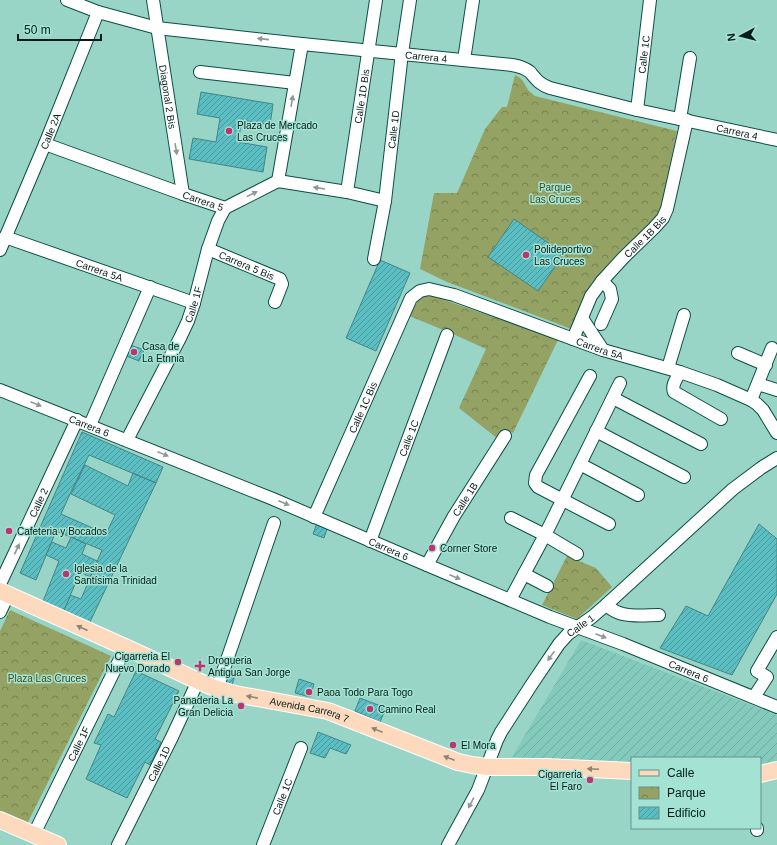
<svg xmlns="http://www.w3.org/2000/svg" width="777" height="845" font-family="Helvetica,sans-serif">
<defs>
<pattern id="industrial-furrows" width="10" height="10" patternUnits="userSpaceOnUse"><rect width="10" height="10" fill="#84cabc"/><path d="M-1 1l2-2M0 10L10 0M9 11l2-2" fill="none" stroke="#70ada1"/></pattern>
<pattern id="park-crowns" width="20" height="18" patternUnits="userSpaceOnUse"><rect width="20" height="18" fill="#94a264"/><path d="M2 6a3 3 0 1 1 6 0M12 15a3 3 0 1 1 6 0" fill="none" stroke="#778351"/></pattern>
<pattern id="building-hatch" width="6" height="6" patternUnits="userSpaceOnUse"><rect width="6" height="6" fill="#5bbec2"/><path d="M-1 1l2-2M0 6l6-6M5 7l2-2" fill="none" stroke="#499a9d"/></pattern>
</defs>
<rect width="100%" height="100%" fill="#98d5c7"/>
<path fill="url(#industrial-furrows)" d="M 581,640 L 777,715 L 777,762 L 760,766 L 760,758 L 632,758 L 632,763 L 512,757 Z"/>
<g fill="url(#park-crowns)">
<path d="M 515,75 C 525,80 523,83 529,91 C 531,93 533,94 535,96 L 677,131 L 660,212 L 647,228 L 593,281 L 587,290 L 574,330 L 447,282 L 420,269 L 434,193 L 457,193 L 485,129 L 502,107 L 507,107 Z"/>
<path d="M 425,293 L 558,340 L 513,433 L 504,429 L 498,439 L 459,408 L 486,349 L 453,334 L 407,315 Z"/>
<path d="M 567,556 L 596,568 L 612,587 L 577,619 L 542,605 Z"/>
<path d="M 10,610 L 111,656 L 27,824 L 0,813 L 0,631 Z"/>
</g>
<g fill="url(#building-hatch)" stroke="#458587">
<path d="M 201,92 L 273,104 L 270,125 L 242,120 L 238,142 L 267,147 L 263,172 L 189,159 L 193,138 L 216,142 L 220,118 L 197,114 Z"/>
<path d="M 514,219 L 564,254 L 538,291 L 488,257 Z"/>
<path d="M 380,260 L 410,273 L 376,351 L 346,338 Z"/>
<path d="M 128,344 L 144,350 L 139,361 L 124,355 Z"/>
<path d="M 82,432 L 163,467 L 156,483 L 89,455 L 70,494 L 61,514 L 106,534 L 115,515 L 71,494 L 85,465 L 128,486 L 133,473 L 156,483 L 89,624 L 63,613 L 70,595 L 81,599 L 102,550 L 56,531 L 36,580 L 20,573 Z"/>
<path d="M 317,523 L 328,526 L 324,538 L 313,534 Z"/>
<path d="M 759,524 L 777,539 L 777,594 L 732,675 L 660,648 L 686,606 L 708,616 Z"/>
<path d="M 71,537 L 86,544 L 82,554 L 97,561 L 90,577 L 80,572 L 63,613 L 42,604 L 59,561 L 46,555 L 52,542 L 66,548 Z"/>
<path d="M 228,670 L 236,672 L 232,685 L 225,684 Z"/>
<path d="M 136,671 L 179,691 L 155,739 L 161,742 L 150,765 L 145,762 L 127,798 L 86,779 L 101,745 L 94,743 L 108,714 L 114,717 Z"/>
<path d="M 299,679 L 314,684 L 310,697 L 295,693 Z"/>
<path d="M 360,698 L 386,708 L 380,722 L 355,711 Z"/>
<path d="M 318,732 L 351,745 L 346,754 L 330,748 L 325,758 L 310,753 Z"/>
</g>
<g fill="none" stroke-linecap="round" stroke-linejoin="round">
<g stroke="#0b4e44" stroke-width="14">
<g id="minor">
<path id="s1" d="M 67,0 L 98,12 L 157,28 L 302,44 L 512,65 C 518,66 525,68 530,72 C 536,79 540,85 550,88 L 637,110 L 777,140"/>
<path id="s2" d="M 153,0 L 183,194"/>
<path d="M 464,60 L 473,0"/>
<path d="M 200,72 L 295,83"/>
<path id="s3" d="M 637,110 L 650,0"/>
<path d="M 680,119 L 690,58"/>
<path id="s4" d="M 45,144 L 183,194 L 225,208 L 278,181 L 347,192 L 385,201"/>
<path d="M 278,181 L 302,44"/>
<path id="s5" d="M 347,192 L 376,0"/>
<path id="s6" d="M 5,237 L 194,303"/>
<path id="s7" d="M 208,249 L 280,279 L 282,284 L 275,302"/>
<path id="s8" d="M 0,250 L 45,144 L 98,12"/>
<path id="s9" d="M 374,259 L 385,201 L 402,53 L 410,0"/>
<path d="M 582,318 L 603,350"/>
<path d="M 601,324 L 612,299 L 610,289 L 602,281"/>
<path id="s10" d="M 573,339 L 591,296 L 602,281 L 624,257 L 654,228 L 663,218 L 667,209 L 687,120"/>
<path d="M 738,353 L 766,365"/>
<path d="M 668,368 L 684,315"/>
<path d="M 680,372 C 677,378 671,385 674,392 L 721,419"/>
<path d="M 590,376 L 536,475 L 535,483 L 538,487 L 609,524"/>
<path d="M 758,384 L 777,390"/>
<path id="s11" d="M 0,390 L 273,499 L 427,565 L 550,617 L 623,644 L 777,707"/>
<path d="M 613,398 L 701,444"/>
<path d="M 751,400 L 772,348"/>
<path d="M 90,425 L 150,287"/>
<path d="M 596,431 L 684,477"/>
<path id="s12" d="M 127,440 L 180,338 L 188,321 L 194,303 L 208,249 L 218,221 L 225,208"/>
<path d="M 580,464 L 638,495"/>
<path id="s13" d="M 314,517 L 411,298 L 420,291 L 429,289 L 454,295 L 603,350 L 680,372 L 717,385 L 751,400 L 757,404 L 763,410 L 777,433"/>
<path d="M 511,518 L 545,535 L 577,554"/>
<path id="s14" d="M 370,541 L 447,335"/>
<path id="s15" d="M 427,565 L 454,516 L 505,436"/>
<path d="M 524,574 L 547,586"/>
<path id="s16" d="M 0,584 L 77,420"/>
<path d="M 510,600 L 545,535 L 620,383"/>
<path d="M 606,605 C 611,609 617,613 623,614 C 635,617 648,615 659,615"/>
<path d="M 0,612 L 8,595"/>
<path d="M 217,689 L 274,523"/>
<path d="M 754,697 L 767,677 L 757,671 L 777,637"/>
<path id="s17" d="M 36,830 L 121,657"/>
<path d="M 757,830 L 757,828"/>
<path id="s18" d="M 118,845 L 172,737 L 198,681"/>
<path id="s19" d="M 263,845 L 301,748"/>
<path id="s20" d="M 448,845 L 478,790 L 483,777 L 497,740 L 501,732 L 532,684 L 559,644 L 568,634 L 592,617 L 606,605 L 733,489 L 761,468 L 777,458"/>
</g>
</g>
<g stroke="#fff" stroke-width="18">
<g id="major">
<path id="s21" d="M 0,591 L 136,652 L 198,681 L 217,689 L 235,694 L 328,711 L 458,762 L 472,765 L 487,767 L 546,767 L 632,771"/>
<path d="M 760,774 L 777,770"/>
<path d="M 0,820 L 58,845"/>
</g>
</g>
<use href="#minor" stroke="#fff" stroke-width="12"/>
<use href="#major" stroke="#fdd9be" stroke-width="16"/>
</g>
<defs><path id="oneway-solid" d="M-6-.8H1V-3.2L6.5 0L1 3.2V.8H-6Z"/></defs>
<g fill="#8e9997">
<use href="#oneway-solid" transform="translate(263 39) rotate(-174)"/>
<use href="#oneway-solid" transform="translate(292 101) rotate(-80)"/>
<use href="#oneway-solid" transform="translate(176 149) rotate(81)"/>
<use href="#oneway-solid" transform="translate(319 188) rotate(-171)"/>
<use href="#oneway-solid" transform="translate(252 194) rotate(-26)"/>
<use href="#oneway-solid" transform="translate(36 404) rotate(22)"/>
<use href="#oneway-solid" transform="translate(163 454) rotate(22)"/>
<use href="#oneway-solid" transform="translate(284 503) rotate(23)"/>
<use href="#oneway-solid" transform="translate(17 549) rotate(-65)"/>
<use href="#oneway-solid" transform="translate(455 577) rotate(23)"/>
<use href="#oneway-solid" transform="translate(601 636) rotate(21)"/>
<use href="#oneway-solid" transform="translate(551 656) rotate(125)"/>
<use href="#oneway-solid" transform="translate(471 803) rotate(118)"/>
</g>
<g fill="#8d8473">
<use href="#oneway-solid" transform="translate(82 628) rotate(-156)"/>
<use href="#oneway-solid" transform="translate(252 697) rotate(-169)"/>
<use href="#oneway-solid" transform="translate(377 730) rotate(-158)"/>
<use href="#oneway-solid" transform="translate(449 758) rotate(-159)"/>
<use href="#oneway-solid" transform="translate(593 769) rotate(-177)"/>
</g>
<g fill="#be346f" stroke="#a4e2d4" stroke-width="1.5">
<circle cx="229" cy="131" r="4"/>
<circle cx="526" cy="255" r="4"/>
<circle cx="134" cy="352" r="4"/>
<circle cx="9" cy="531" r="4"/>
<circle cx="432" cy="548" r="4"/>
<circle cx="66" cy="574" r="4"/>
<circle cx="178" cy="662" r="4"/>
<path d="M198 660h4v4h4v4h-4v4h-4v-4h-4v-4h4z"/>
<circle cx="309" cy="692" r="4"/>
<circle cx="241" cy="706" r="4"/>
<circle cx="370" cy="709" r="4"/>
<circle cx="453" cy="745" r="4"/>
<circle cx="590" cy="780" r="4"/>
</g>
<g text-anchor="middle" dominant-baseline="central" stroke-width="3" stroke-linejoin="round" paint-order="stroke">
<g font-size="10" fill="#041d18" stroke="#a4e2d4">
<text stroke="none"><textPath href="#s3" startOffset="56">Calle 1C</textPath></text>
<text stroke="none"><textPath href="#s1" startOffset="365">Carrera 4</textPath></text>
<text stroke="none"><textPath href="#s5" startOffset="97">Calle 1D Bis</textPath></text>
<text stroke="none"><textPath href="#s2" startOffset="98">Diagonal 2 Bis</textPath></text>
<text stroke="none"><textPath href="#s9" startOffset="131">Calle 1D</textPath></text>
<text stroke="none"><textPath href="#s8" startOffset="129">Calle 2A</textPath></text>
<text stroke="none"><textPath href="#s1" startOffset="689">Carrera 4</textPath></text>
<text stroke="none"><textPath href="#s4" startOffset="168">Carrera 5</textPath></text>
<text stroke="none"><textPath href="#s10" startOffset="127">Calle 1B Bis</textPath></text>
<text stroke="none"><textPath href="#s7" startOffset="42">Carrera 5 Bis</textPath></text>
<text stroke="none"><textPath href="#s6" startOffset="100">Carrera 5A</textPath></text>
<text stroke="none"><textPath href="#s12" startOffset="151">Calle 1F</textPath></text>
<text stroke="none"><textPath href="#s13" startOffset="441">Carrera 5A</textPath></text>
<text stroke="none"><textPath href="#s13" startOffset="120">Calle 1C Bis</textPath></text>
<text stroke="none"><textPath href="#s11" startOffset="96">Carrera 6</textPath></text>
<text stroke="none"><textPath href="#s14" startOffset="110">Calle 1C</textPath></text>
<text stroke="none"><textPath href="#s15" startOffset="76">Calle 1B</textPath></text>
<text stroke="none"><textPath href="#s16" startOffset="90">Calle 2</textPath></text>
<text stroke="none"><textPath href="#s11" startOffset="420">Carrera 6</textPath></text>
<text stroke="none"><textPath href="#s20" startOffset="259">Calle 1</textPath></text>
<text stroke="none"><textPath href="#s11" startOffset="744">Carrera 6</textPath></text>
<text stroke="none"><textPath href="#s21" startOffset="333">Avenida Carrera 7</textPath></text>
<text stroke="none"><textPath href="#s17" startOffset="96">Calle 1F</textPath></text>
<text stroke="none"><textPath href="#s18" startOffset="91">Calle 1D</textPath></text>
<text stroke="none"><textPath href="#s19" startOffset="52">Calle 1C</textPath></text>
</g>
<g font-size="10" fill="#041d18" stroke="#a4e2d4" text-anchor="start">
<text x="237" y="125">Plaza de Mercado<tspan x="237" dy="12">Las Cruces</tspan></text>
<text x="534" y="249">Polideportivo<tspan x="534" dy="12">Las Cruces</tspan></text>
<text x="142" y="346">Casa de<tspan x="142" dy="12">La Etnnia</tspan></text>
<text x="17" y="531">Cafeteria y Bocados</text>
<text x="440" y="548">Corner Store</text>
<text x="74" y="568">Iglesia de la<tspan x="74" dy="12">Santísima Trinidad</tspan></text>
<text x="170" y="656" text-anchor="end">Cigarreria El<tspan x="170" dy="12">Nuevo Dorado</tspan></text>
<text x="208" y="660">Drogueria<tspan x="208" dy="12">Antigua San Jorge</tspan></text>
<text x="317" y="692">Paoa Todo Para Togo</text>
<text x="233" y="700" text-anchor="end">Panaderia La<tspan x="233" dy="12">Gran Delicia</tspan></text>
<text x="378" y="709">Camino Real</text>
<text x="461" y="745">El Mora</text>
<text x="582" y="774" text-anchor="end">Cigarreria<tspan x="582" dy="12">El Faro</tspan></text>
</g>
<g font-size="10" fill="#424c19" stroke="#a4e2d4">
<text x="555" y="187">Parque<tspan x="555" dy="12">Las Cruces</tspan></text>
<text x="47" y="678">Plaza Las Cruces</text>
</g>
</g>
<rect x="631" y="757" width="130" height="72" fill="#a4e2d4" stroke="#649389"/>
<rect x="639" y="770" width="20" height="6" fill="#fdd9be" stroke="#649389"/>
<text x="667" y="777" font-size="12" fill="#041d18">Calle</text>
<rect x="639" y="787" width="20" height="12" fill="url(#park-crowns)" stroke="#649389"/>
<text x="667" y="797" font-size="12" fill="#041d18">Parque</text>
<rect x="639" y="807" width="20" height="12" fill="url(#building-hatch)" stroke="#649389"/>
<text x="667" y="817" font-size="12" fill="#041d18">Edificio</text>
<g transform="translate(741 36) rotate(263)" stroke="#a4e2d4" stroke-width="3" paint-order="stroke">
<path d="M0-3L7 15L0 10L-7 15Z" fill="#041d18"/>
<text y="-6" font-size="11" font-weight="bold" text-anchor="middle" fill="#041d18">N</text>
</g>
<path d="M18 34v6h83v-6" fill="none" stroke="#041d18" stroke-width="2"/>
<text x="24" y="34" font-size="12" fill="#041d18" stroke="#a4e2d4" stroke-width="3" paint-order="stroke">50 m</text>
</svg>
